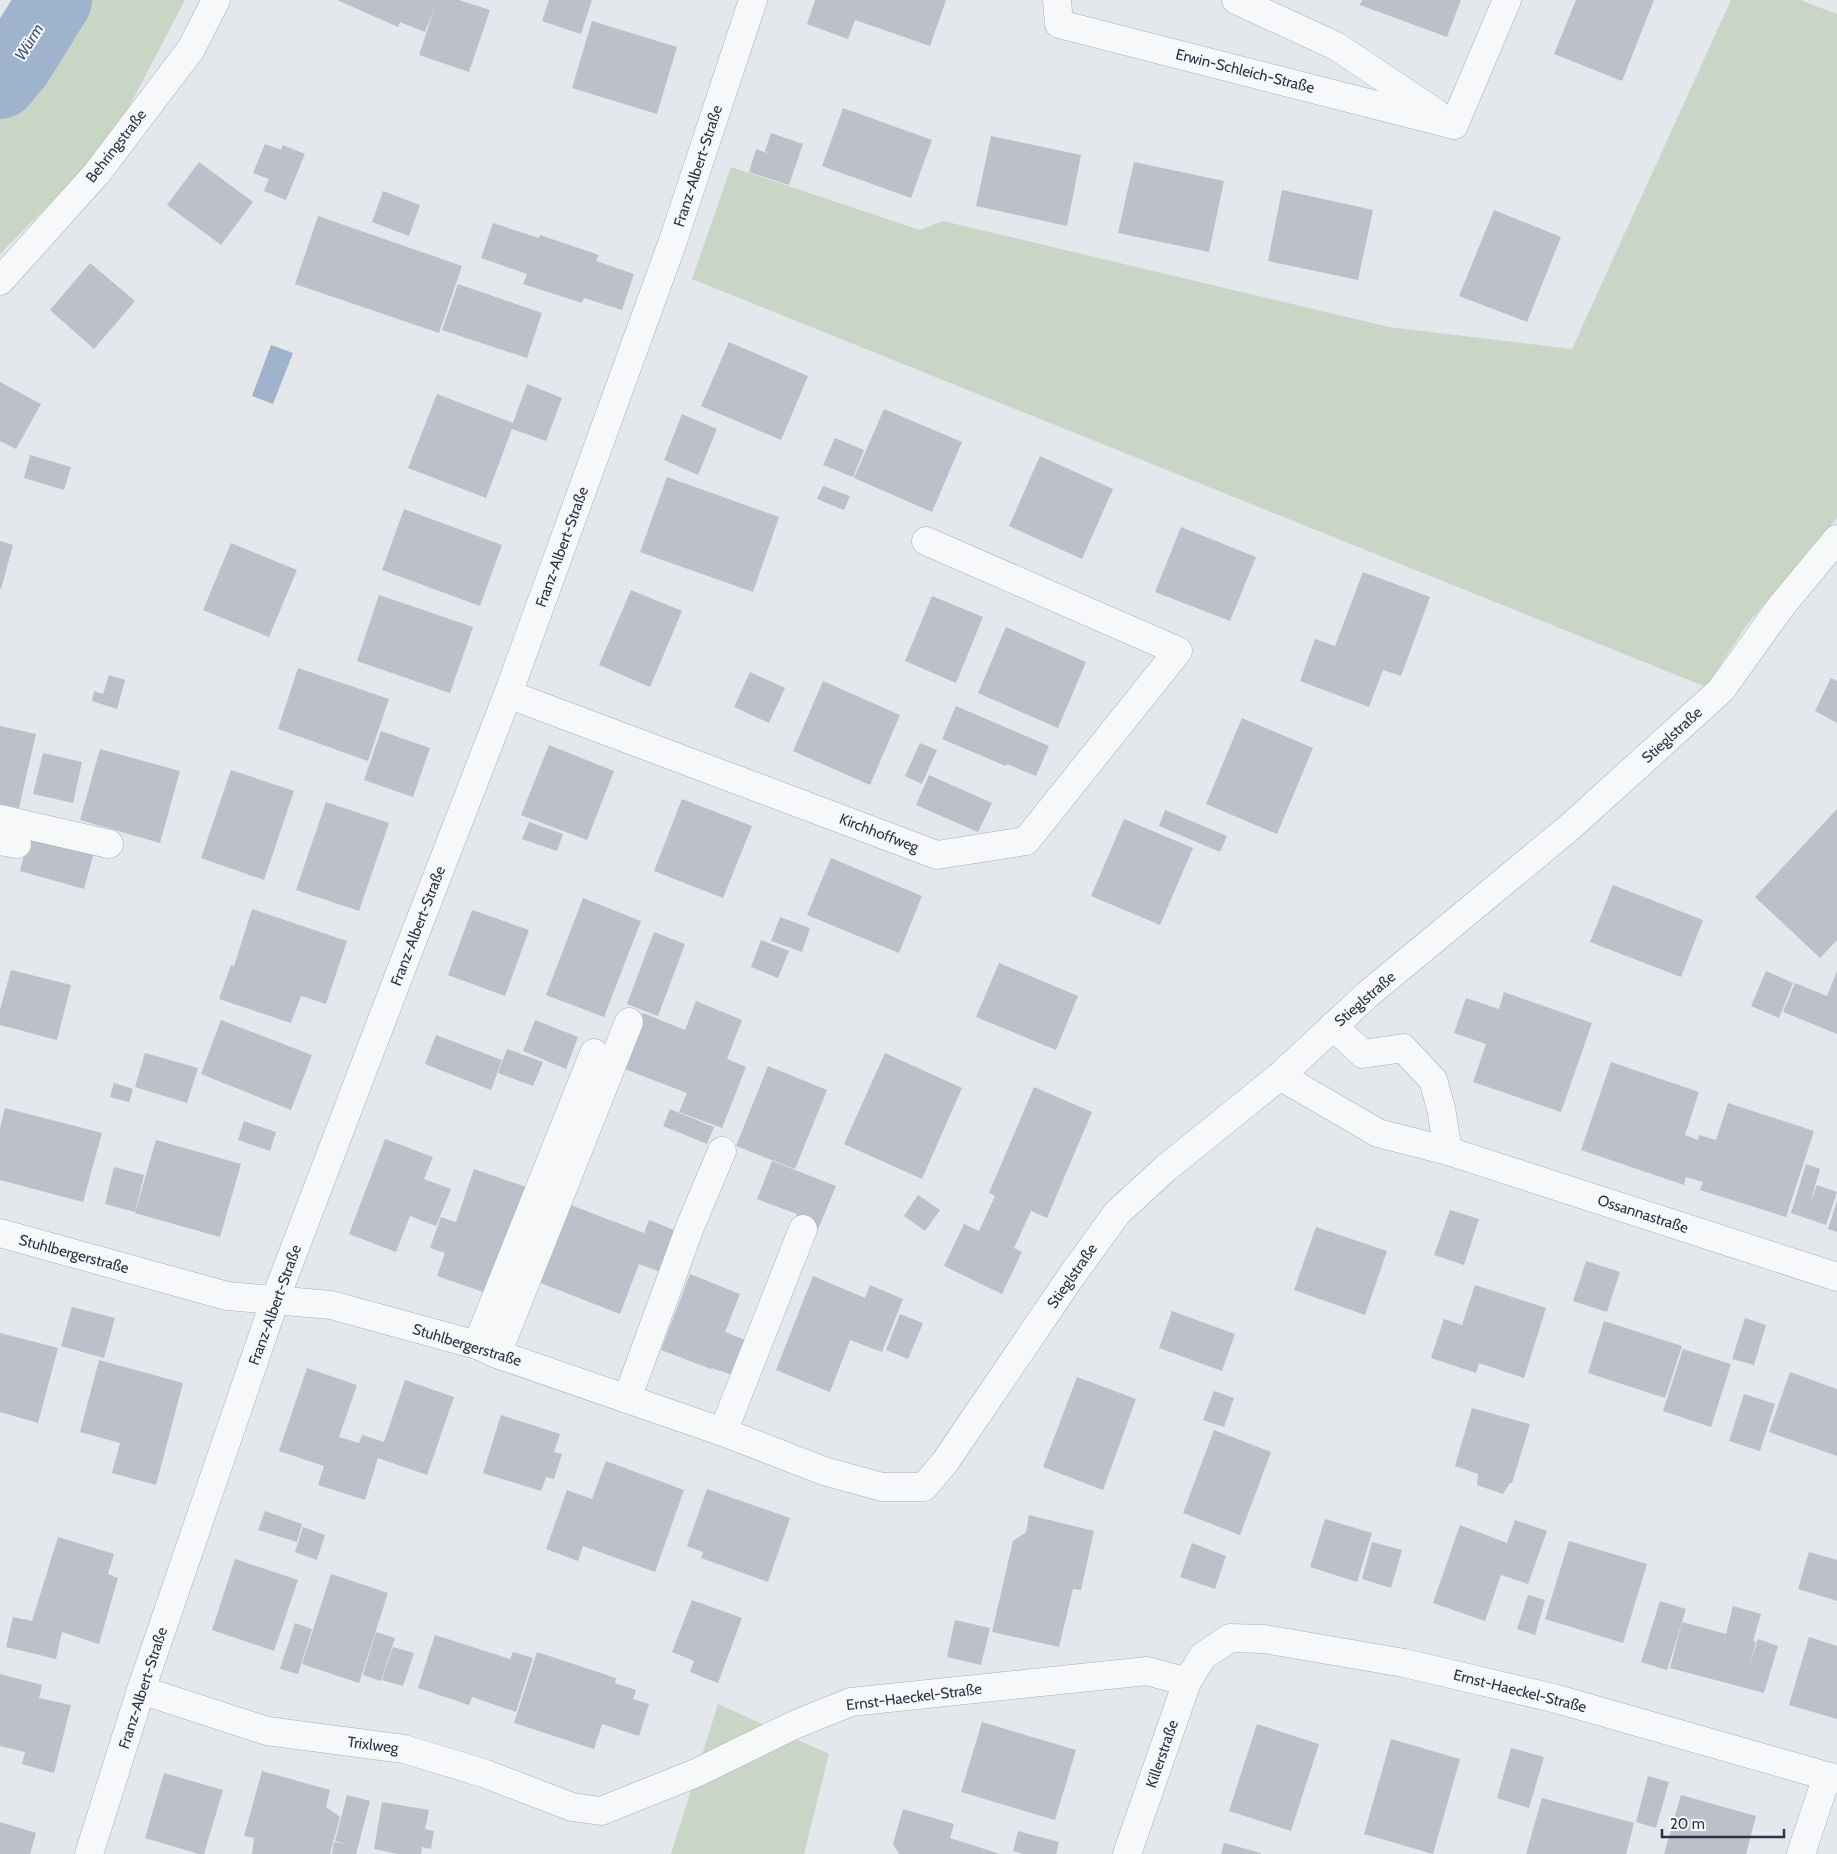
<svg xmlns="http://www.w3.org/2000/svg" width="1837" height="1854" font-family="Cabin,sans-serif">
<rect width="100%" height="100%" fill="#e4e7ec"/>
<g fill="#c9d6c5">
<path d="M 79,0 L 185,0 L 111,141 L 0,254 L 0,116 L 41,67 Z"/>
<path d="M 1731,0 L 1800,0 L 1837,14 L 1837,518 L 1746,626 L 1706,687 L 692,279 L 731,167 L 920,230 L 943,221 L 1389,327 L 1572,349 Z"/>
<path d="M 718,1704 L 829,1754 L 804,1854 L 671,1854 Z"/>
</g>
<path fill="#9fb4cc" d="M 271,345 L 293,353 L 273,404 L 252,396 Z"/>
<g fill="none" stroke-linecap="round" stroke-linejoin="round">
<path stroke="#9fb4cc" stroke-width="74" d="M 0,82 L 16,63 L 55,0"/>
</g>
<g fill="#bbc0ca">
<path d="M 337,0 L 459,0 L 490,10 L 469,72 L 419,55 L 435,7 L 425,32 L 400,22 L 398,27 Z"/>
<path d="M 549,0 L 592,0 L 581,34 L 542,21 Z"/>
<path d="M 815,0 L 946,0 L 930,46 L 855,20 L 848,39 L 807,24 Z"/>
<path d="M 1362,0 L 1461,0 L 1447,37 L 1360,5 Z"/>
<path d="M 1576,0 L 1654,0 L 1622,81 L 1554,54 Z"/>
<path d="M 592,21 L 677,47 L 657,114 L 572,88 Z"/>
<path d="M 843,108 L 932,140 L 911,198 L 822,166 Z"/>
<path d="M 771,133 L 803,144 L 789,185 L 749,172 L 756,149 L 771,154 L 765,151 Z"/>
<path d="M 991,136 L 1081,155 L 1067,226 L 976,206 Z"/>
<path d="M 265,144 L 281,150 L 283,145 L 305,154 L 286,200 L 264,191 L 269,179 L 253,173 Z"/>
<path d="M 199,162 L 253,202 L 221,245 L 167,205 Z"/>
<path d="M 1134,162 L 1224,181 L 1209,252 L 1118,233 Z"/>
<path d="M 1282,190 L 1373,210 L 1358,280 L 1268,261 Z"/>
<path d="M 383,191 L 420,205 L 409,236 L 372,222 Z"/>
<path d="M 1494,210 L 1561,237 L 1527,322 L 1459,296 Z"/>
<path d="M 318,216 L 462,266 L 439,333 L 295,284 Z"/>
<path d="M 493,223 L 539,238 L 540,235 L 599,255 L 596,261 L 634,274 L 622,310 L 584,298 L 582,303 L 523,284 L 527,274 L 481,258 Z"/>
<path d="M 90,263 L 135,301 L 94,349 L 50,310 Z"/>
<path d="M 458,284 L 542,313 L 527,358 L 442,330 Z"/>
<path d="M 729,342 L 808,376 L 781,440 L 701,406 Z"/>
<path d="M 0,382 L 41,404 L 16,449 L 0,441 Z"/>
<path d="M 527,384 L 562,398 L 546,441 L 512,429 L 486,498 L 408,468 L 437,394 L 513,423 Z"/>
<path d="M 884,409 L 962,442 L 932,512 L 854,478 Z"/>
<path d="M 682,414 L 717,429 L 698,475 L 664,460 Z"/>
<path d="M 835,438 L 864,450 L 853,477 L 823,465 Z"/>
<path d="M 30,455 L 71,467 L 64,490 L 24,478 Z"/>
<path d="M 1040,456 L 1113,489 L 1082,559 L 1009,526 Z"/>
<path d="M 667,477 L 779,517 L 753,592 L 640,552 Z"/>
<path d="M 823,486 L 850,496 L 844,510 L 817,499 Z"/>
<path d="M 404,509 L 502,545 L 480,606 L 382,570 Z"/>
<path d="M 1181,527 L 1256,557 L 1230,621 L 1155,592 Z"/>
<path d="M 0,541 L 13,545 L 1,589 L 0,589 Z"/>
<path d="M 231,543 L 297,570 L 269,637 L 203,610 Z"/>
<path d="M 1363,572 L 1430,597 L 1401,676 L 1383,670 L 1369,707 L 1300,681 L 1315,639 L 1335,646 Z"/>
<path d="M 631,590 L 682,611 L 650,687 L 599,665 Z"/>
<path d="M 379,595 L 473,627 L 450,693 L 357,661 Z"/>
<path d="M 932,596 L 983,617 L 956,683 L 905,661 Z"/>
<path d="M 1006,627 L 1086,662 L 1058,728 L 978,693 Z"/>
<path d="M 298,668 L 389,699 L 368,761 L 278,729 Z"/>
<path d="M 750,672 L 785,688 L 769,723 L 734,707 Z"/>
<path d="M 109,675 L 125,680 L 117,709 L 92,701 L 94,691 L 103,694 Z"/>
<path d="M 1831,678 L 1837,681 L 1837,723 L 1815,711 Z"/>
<path d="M 823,681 L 900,715 L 870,785 L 793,751 Z"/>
<path d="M 956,706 L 1049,746 L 1036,776 L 1007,764 L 1006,766 L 942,739 Z"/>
<path d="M 1242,718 L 1313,748 L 1277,834 L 1206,804 Z"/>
<path d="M 0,726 L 36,734 L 19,808 L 0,804 Z"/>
<path d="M 381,731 L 430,748 L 413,797 L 364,780 Z"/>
<path d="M 920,743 L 937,750 L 922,784 L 905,776 Z"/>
<path d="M 549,745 L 614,771 L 587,840 L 521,815 Z"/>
<path d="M 100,749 L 180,771 L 160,843 L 80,820 Z"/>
<path d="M 43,753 L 82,762 L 73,803 L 33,794 Z"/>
<path d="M 231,770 L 294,791 L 264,880 L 201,858 Z"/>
<path d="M 929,775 L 992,803 L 978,832 L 916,805 Z"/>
<path d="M 682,799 L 752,826 L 723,898 L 654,871 Z"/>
<path d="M 326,802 L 389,823 L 359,911 L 296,890 Z"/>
<path d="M 1837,809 L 1837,940 L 1820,958 L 1755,897 Z"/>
<path d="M 1165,810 L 1227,836 L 1220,852 L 1159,826 Z"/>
<path d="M 1124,819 L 1193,848 L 1160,925 L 1091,896 Z"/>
<path d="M 529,822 L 563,834 L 557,851 L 522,839 Z"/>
<path d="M 29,835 L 94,852 L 84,889 L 20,871 Z"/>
<path d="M 831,858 L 922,896 L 899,953 L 807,915 Z"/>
<path d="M 1613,885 L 1703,920 L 1681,977 L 1590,942 Z"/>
<path d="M 583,898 L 641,921 L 604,1017 L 546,995 Z"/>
<path d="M 252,909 L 347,941 L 326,1004 L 301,996 L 291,1023 L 219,999 L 231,965 L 234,966 Z"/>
<path d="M 472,910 L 529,930 L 505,996 L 448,975 Z"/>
<path d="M 780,917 L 810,928 L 802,952 L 771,941 Z"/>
<path d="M 654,932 L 685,944 L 658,1016 L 627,1004 Z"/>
<path d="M 761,940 L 789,951 L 778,978 L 751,967 Z"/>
<path d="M 999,963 L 1078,996 L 1056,1050 L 976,1017 Z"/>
<path d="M 11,970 L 71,985 L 57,1040 L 0,1025 L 0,1010 Z"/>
<path d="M 1766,971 L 1793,983 L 1779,1018 L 1751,1006 Z"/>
<path d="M 1837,971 L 1837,1034 L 1783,1012 L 1795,983 L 1827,996 Z"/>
<path d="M 1504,992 L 1592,1023 L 1561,1112 L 1473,1082 L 1486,1044 L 1454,1033 L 1466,998 L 1499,1009 Z"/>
<path d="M 696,1001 L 742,1020 L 727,1059 L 746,1067 L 722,1128 L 679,1112 L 687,1093 L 622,1068 L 643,1013 L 685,1030 Z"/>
<path d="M 221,1020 L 312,1055 L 291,1110 L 201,1074 Z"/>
<path d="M 535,1020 L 578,1037 L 566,1069 L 523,1051 Z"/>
<path d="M 436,1035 L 502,1060 L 491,1090 L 425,1064 Z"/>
<path d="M 507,1049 L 543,1062 L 533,1086 L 498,1073 Z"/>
<path d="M 145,1053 L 198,1068 L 187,1103 L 135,1087 Z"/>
<path d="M 885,1053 L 962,1088 L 922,1179 L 844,1144 Z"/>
<path d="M 1611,1062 L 1699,1092 L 1685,1135 L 1698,1140 L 1699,1135 L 1716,1140 L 1728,1103 L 1814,1131 L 1786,1217 L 1700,1190 L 1703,1182 L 1686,1177 L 1684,1185 L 1581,1150 Z"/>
<path d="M 768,1066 L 827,1090 L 795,1169 L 736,1146 Z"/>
<path d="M 114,1083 L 133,1089 L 129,1102 L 110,1097 Z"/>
<path d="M 1034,1087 L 1092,1112 L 1047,1218 L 1031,1211 L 1014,1248 L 1022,1252 L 1002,1294 L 944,1266 L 964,1224 L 979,1231 L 995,1196 L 989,1193 Z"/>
<path d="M 5,1108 L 102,1133 L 83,1202 L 0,1180 L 0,1128 Z"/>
<path d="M 670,1109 L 714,1127 L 707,1144 L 663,1126 Z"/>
<path d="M 244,1121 L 276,1132 L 270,1151 L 238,1140 Z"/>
<path d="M 385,1139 L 433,1157 L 424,1179 L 451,1189 L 436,1226 L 410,1216 L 396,1252 L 349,1234 Z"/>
<path d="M 156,1140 L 241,1164 L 220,1237 L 135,1213 Z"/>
<path d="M 772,1161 L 836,1186 L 816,1234 L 793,1224 L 797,1214 L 757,1199 Z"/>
<path d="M 1806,1164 L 1820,1169 L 1810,1203 L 1817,1185 L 1837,1192 L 1826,1225 L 1791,1213 Z"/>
<path d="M 114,1167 L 144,1175 L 135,1212 L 105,1204 Z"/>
<path d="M 474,1169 L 532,1189 L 495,1296 L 437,1276 L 445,1253 L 430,1248 L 441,1217 L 456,1222 Z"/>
<path d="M 918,1195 L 940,1210 L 925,1231 L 904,1216 Z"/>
<path d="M 1837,1201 L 1837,1232 L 1828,1229 Z"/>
<path d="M 568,1204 L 644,1233 L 649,1220 L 679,1232 L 663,1273 L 639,1264 L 620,1314 L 538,1282 Z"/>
<path d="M 1450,1210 L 1479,1219 L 1464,1265 L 1434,1255 Z"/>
<path d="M 1316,1227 L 1387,1251 L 1365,1315 L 1294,1290 Z"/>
<path d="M 1586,1261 L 1620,1272 L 1607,1312 L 1573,1301 Z"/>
<path d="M 690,1274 L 740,1294 L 725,1332 L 748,1341 L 735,1376 L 712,1368 L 711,1369 L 661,1350 Z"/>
<path d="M 813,1276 L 865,1298 L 870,1285 L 903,1299 L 882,1352 L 850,1340 L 830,1392 L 776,1370 Z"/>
<path d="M 1475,1285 L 1546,1308 L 1524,1378 L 1479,1363 L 1476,1373 L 1431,1358 L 1444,1319 L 1462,1325 Z"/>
<path d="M 72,1307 L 115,1318 L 104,1358 L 61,1346 Z"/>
<path d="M 1172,1311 L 1235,1334 L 1222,1371 L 1159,1348 Z"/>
<path d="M 900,1314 L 923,1323 L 908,1359 L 886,1350 Z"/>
<path d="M 1745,1318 L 1766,1325 L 1754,1365 L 1732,1359 Z"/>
<path d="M 1604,1321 L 1682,1346 L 1665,1398 L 1588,1373 Z"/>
<path d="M 0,1333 L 58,1348 L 38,1423 L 0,1412 Z"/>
<path d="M 1683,1349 L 1731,1364 L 1711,1427 L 1663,1411 Z"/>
<path d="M 99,1360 L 183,1383 L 156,1485 L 112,1473 L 120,1443 L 80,1432 Z"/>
<path d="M 307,1368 L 357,1385 L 339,1437 L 359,1443 L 362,1435 L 384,1442 L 405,1380 L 454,1397 L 427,1475 L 378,1458 L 365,1500 L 318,1485 L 324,1466 L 279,1451 Z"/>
<path d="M 1790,1372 L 1837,1389 L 1837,1456 L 1769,1432 Z"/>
<path d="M 1077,1377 L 1136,1399 L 1103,1490 L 1043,1467 Z"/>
<path d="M 1214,1391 L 1234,1398 L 1224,1427 L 1203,1420 Z"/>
<path d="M 1744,1394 L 1775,1404 L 1760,1451 L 1729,1441 Z"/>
<path d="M 1472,1408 L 1530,1424 L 1512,1483 L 1510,1483 L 1503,1494 L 1477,1485 L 1478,1474 L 1455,1466 Z"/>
<path d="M 501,1415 L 560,1434 L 554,1452 L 562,1454 L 554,1479 L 546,1477 L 541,1491 L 483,1473 Z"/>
<path d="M 1214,1430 L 1271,1452 L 1240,1535 L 1183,1513 Z"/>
<path d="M 606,1461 L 684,1490 L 655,1572 L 583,1546 L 578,1561 L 546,1549 L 567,1490 L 592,1499 Z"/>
<path d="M 707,1489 L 790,1518 L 768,1582 L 701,1558 L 703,1552 L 687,1546 Z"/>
<path d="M 265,1511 L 302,1524 L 297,1542 L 258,1530 Z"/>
<path d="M 1029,1515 L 1094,1531 L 1081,1590 L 1073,1589 L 1059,1647 L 992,1632 L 1013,1541 L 1026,1532 Z"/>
<path d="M 1325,1519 L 1372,1533 L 1357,1582 L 1310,1567 Z"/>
<path d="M 1515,1520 L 1547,1531 L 1528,1584 L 1501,1575 L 1485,1621 L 1433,1603 L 1460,1525 L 1507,1543 Z"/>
<path d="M 303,1527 L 325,1535 L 317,1560 L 295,1552 Z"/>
<path d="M 58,1537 L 114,1554 L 108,1574 L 118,1578 L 99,1644 L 62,1632 L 56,1659 L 6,1647 L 13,1617 L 32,1621 Z"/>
<path d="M 1569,1541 L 1647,1564 L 1623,1643 L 1545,1619 Z"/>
<path d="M 1372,1542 L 1402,1550 L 1391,1588 L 1362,1579 Z"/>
<path d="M 1192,1543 L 1226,1556 L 1215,1589 L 1180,1577 Z"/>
<path d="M 1809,1552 L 1837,1560 L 1837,1601 L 1798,1589 Z"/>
<path d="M 235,1559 L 298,1580 L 274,1651 L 212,1630 Z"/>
<path d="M 331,1574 L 388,1593 L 359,1683 L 302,1664 Z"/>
<path d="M 1528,1595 L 1545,1600 L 1535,1635 L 1517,1629 Z"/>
<path d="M 692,1600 L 742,1618 L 718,1683 L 690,1672 L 694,1661 L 672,1652 Z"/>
<path d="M 1660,1601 L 1686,1609 L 1667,1670 L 1641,1662 Z"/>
<path d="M 1733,1606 L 1761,1614 L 1753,1641 L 1756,1642 L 1748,1671 L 1758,1639 L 1778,1646 L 1764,1693 L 1670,1668 L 1682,1622 L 1726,1634 Z"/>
<path d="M 955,1620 L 990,1628 L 981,1665 L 947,1657 Z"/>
<path d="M 295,1623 L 312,1629 L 298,1674 L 280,1669 Z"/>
<path d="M 376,1632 L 395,1638 L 381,1681 L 363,1675 Z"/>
<path d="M 435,1635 L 510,1659 L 513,1652 L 533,1658 L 516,1712 L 472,1697 L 469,1705 L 418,1688 Z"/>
<path d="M 1809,1637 L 1837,1646 L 1837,1719 L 1789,1705 Z"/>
<path d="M 393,1647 L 414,1653 L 403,1686 L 382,1680 Z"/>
<path d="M 537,1652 L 616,1678 L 615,1683 L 636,1690 L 633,1699 L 649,1704 L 639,1736 L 602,1724 L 594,1749 L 514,1723 Z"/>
<path d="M 0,1674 L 42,1685 L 39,1698 L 71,1705 L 54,1773 L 22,1764 L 25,1752 L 0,1746 Z"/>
<path d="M 982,1722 L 1076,1750 L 1055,1820 L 961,1792 Z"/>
<path d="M 1257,1724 L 1319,1744 L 1291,1831 L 1229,1811 Z"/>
<path d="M 1391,1739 L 1460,1759 L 1433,1854 L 1364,1834 Z"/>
<path d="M 1511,1748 L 1544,1757 L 1529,1808 L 1497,1798 Z"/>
<path d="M 262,1771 L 330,1790 L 326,1807 L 340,1817 L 330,1854 L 252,1854 L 254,1838 L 244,1836 Z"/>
<path d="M 164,1773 L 223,1790 L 204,1854 L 199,1854 L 145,1838 Z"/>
<path d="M 1648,1776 L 1669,1782 L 1656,1828 L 1636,1822 Z"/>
<path d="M 347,1795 L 370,1801 L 356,1854 L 332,1854 L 334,1842 L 349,1845 L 335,1841 Z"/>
<path d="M 1681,1795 L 1756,1816 L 1746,1854 L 1664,1854 Z"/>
<path d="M 1542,1798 L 1634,1823 L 1626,1854 L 1526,1854 Z"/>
<path d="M 382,1802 L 429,1810 L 425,1829 L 434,1831 L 431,1849 L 422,1847 L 421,1854 L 398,1854 L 374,1849 Z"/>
<path d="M 903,1809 L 954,1824 L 950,1838 L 1000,1854 L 899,1854 L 893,1844 Z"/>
<path d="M 0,1822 L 36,1833 L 30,1854 L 0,1854 Z"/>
<path d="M 1018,1831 L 1059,1842 L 1056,1854 L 1024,1854 L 1013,1851 Z"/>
<path d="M 1224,1843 L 1261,1853 L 1261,1854 L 1221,1854 Z"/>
</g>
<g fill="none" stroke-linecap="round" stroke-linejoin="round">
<g stroke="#a9aeb7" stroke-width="29">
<g id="minor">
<path d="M 1057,0 L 1059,24 L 1454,125"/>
<path d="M 1236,0 L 1336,46 L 1436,113"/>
<path d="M 1454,125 L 1507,0"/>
<path d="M 0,281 L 97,173 L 191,49 L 216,0"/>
<path d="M 508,694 L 937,855 L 1026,841 L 1178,651 L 926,541"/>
<path d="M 0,819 L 109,844"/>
<path d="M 0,841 L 17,844"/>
<path d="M 1333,1026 L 1363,1054 L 1403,1048 L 1433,1080 L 1441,1108 L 1448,1151"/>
<path d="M 1280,1076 L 1378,1133 L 1448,1151 L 1837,1277"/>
<path d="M 0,1233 L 227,1296 L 331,1305 L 477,1345 L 497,1354 L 723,1432 L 824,1471 L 882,1487 L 924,1487 L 945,1462 L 1070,1278 L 1117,1213 L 1166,1168 L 1280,1076 L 1368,994 L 1570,827 L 1721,690 L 1782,605 L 1837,539"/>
<path d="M 477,1345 L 594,1053"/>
<path d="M 497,1354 L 629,1022"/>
<path d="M 627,1399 L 690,1227 L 722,1151"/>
<path d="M 723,1432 L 803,1229"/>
<path d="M 141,1690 L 267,1731 L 404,1749 L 483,1773 L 572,1807 L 601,1811 L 696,1773 L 794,1725 L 851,1702 L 1147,1671 L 1187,1682"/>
<path d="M 89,1854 L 141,1690 L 275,1300 L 406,957 L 508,694 L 673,241 L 753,0"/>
<path d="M 1127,1854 L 1187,1682 L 1203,1656 L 1230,1638 L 1264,1639 L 1404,1663 L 1557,1699 L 1837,1779"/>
<path d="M 1801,1854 L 1827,1776"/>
</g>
</g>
<use href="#minor" stroke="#f7f8fa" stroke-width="28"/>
</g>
<g text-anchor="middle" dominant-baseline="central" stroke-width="4" stroke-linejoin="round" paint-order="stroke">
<g font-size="15" fill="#2b3445" stroke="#f4f6f9">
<text transform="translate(1245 71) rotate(14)">Erwin-Schleich-Straße</text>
<text transform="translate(116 146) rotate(-52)">Behringstraße</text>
<text transform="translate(698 166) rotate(-72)">Franz-Albert-Straße</text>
<text transform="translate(562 547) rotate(-70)">Franz-Albert-Straße</text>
<text transform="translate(1672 735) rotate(-42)">Stieglstraße</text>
<text transform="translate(879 833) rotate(21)">Kirchhoffweg</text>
<text transform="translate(418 926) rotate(-69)">Franz-Albert-Straße</text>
<text transform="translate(1365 999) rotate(-41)">Stieglstraße</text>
<text transform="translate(1643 1214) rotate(18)">Ossannastraße</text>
<text transform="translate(74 1254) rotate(15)">Stuhlbergerstraße</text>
<text transform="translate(1072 1276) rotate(-55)">Stieglstraße</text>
<text transform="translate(275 1305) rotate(-70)">Franz-Albert-Straße</text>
<text transform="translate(467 1345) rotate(17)">Stuhlbergerstraße</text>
<text transform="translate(143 1688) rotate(-72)">Franz-Albert-Straße</text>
<text transform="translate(1520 1691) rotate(14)">Ernst-Haeckel-Straße</text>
<text transform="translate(914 1697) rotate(-7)">Ernst-Haeckel-Straße</text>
<text transform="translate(373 1745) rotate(7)">Trixlweg</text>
<text transform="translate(1162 1754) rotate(-71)">Killerstraße</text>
</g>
<g font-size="16" font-style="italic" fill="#34527a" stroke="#f4f6f9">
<text transform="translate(29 42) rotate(-58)">Würm</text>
</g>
</g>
<path d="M1662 1829v8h122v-8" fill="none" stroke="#2b3445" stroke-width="2.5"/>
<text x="1670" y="1829" font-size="15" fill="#2b3445" stroke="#f4f6f9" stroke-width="4" paint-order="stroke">20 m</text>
</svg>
